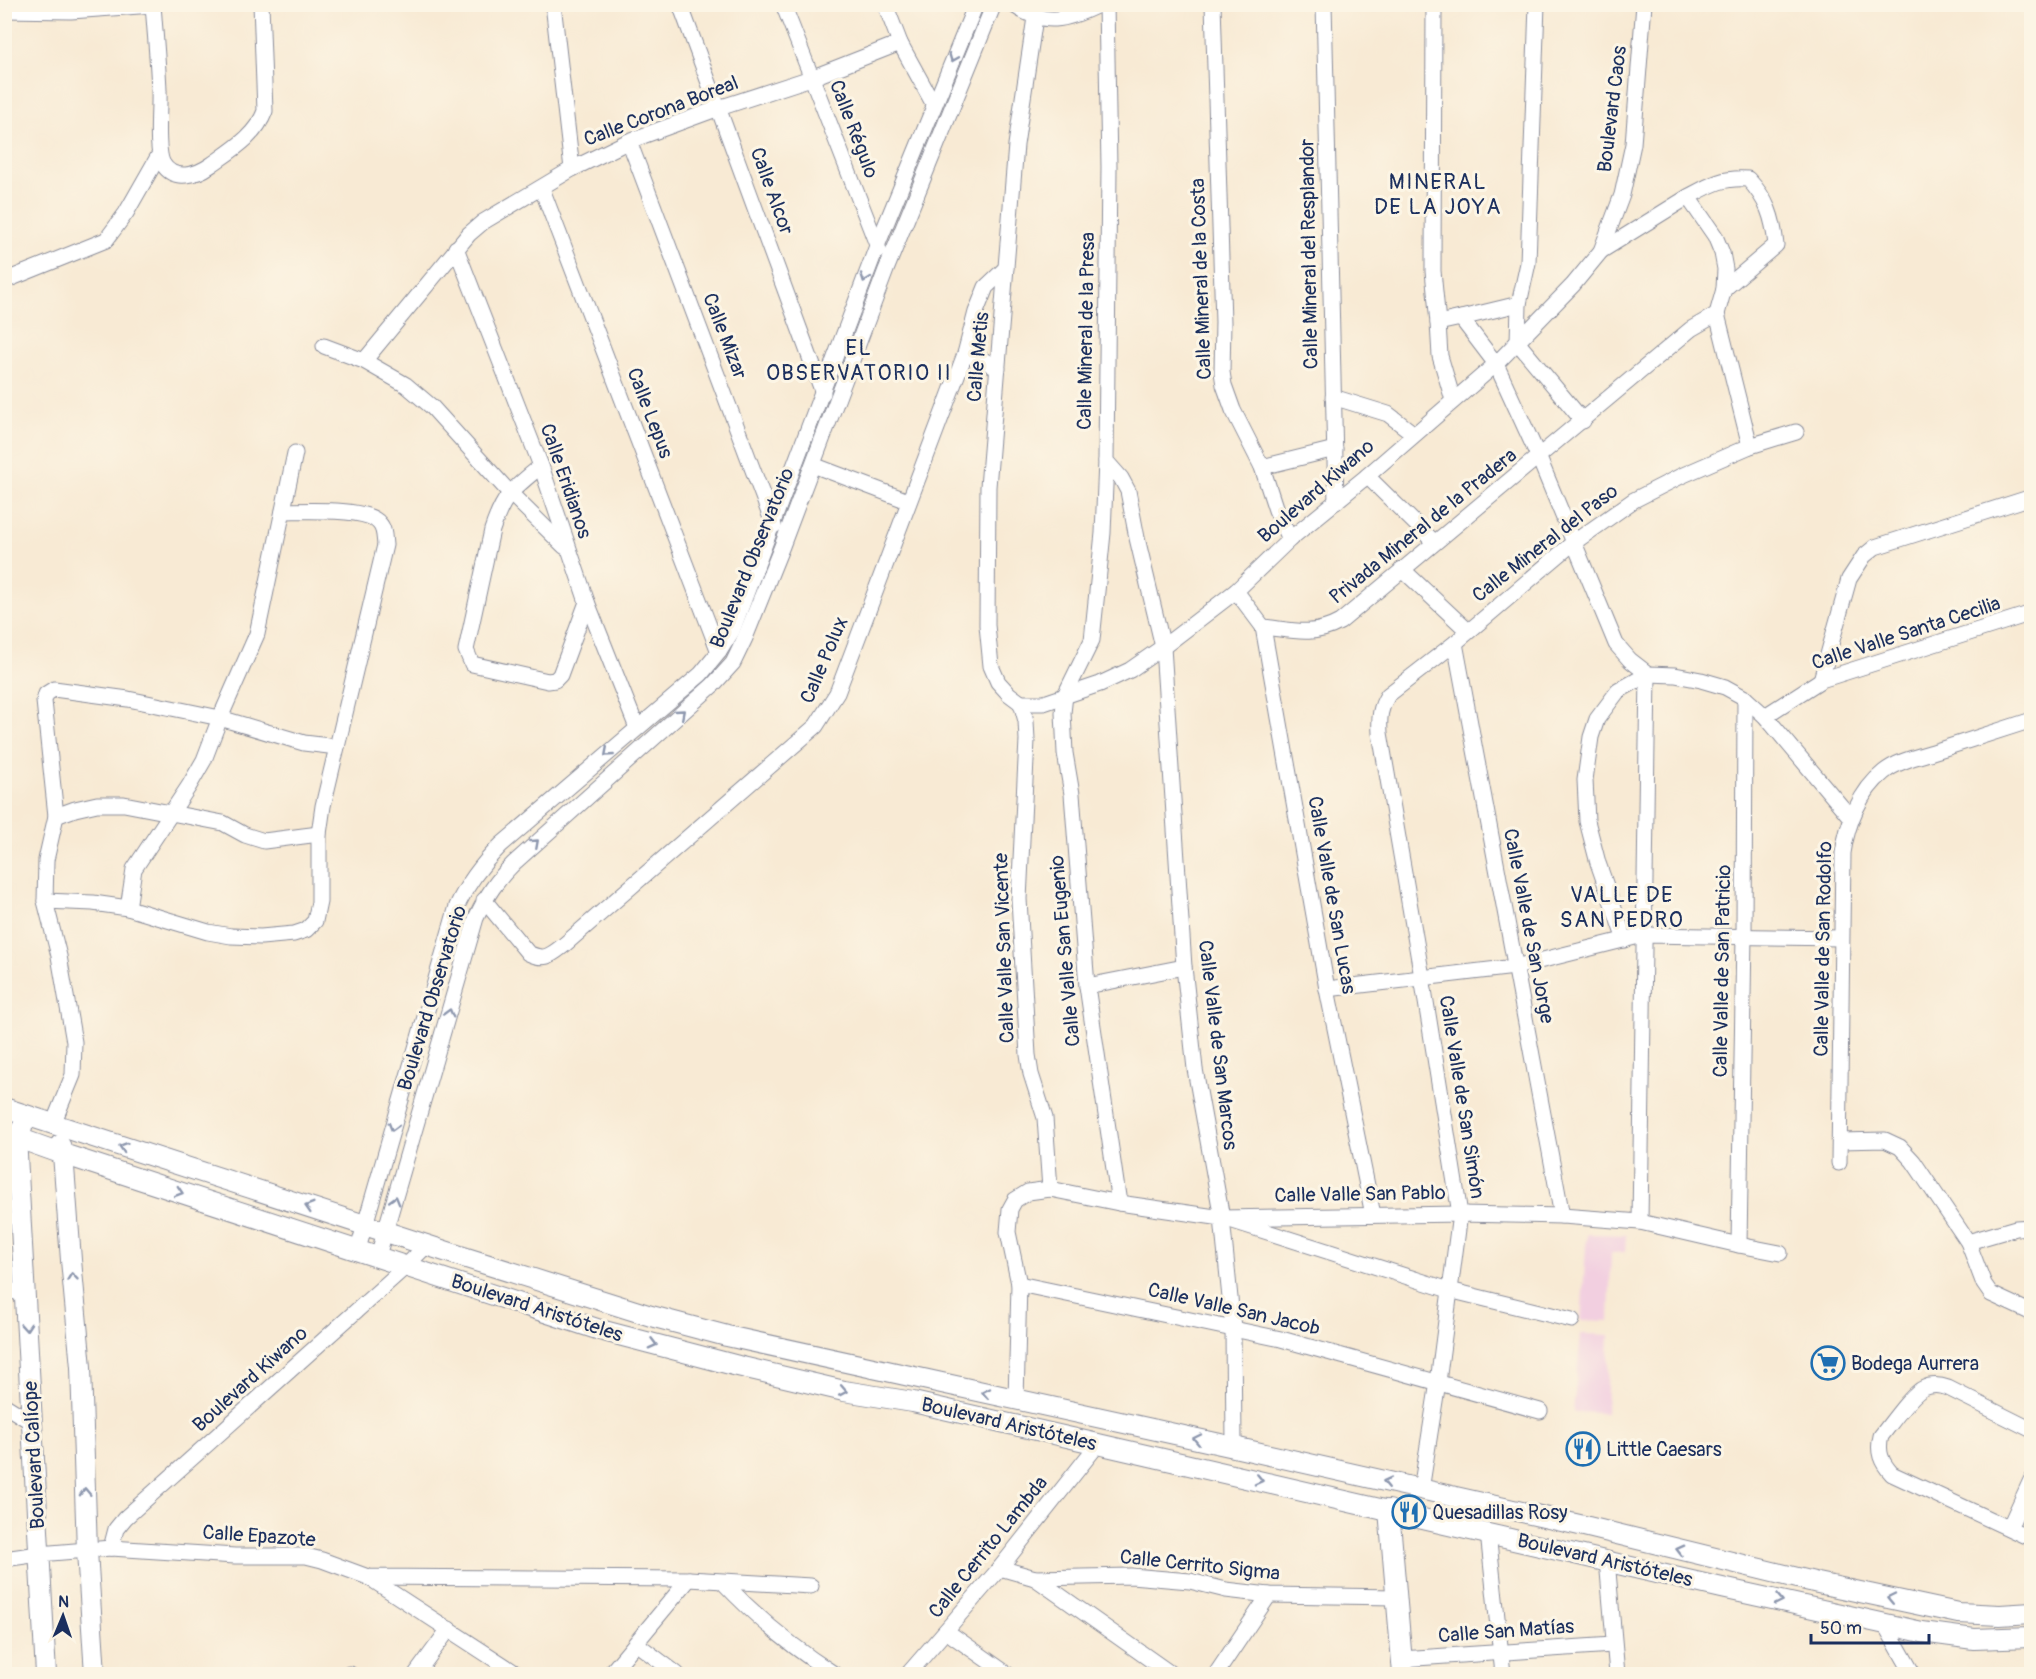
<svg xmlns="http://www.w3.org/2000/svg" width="2036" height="1679" font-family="Pangolin,sans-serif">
<rect width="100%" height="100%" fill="#fcf5e5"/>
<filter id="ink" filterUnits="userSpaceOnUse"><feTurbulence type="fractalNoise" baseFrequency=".0167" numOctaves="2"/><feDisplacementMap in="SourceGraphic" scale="12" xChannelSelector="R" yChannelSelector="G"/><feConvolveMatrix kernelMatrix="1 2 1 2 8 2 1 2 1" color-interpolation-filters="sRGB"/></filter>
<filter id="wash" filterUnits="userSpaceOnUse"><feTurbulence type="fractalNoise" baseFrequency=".008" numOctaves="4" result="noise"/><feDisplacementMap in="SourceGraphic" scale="24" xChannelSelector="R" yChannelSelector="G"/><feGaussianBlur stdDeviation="1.35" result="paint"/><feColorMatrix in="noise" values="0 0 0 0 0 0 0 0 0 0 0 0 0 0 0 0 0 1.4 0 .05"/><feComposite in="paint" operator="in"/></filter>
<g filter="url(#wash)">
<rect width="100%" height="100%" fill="#f8ead4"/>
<g fill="#f2cfe0">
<path d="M 1587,1234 L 1626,1235 L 1625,1252 L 1611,1253 L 1609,1321 L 1581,1320 Z"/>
<path d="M 1581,1334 L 1609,1335 L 1606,1413 L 1573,1412 Z"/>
</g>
</g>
<g filter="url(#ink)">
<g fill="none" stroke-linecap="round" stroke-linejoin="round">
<g stroke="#8a8c99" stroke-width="17">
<g id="minor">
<path d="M 153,4 C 155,33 158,62 159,91 C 160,108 155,150 163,164 C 174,182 197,175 211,165 C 232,150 256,136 265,111 L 261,4"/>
<path d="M 553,4 L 572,169"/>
<path d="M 680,4 L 823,393"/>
<path d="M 783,4 L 879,250"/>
<path d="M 885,4 L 900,43 L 934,105"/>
<path d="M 1012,4 C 1044,27 1066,21 1100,4"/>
<path d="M 1106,4 L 1109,167 L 1106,461 L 1121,478 L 1128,491 L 1137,538 L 1163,647 L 1184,967 L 1195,1069 L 1222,1218 L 1233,1328 L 1234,1447"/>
<path d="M 1213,4 L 1223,322 L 1222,372 L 1224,385 L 1233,410 L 1262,467 L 1276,510 L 1290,539"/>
<path d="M 1324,4 L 1336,502"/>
<path d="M 1434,4 L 1433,271 L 1438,323 L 1461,318 L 1496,364 L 1539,458 L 1616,644 L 1630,660 L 1648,674"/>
<path d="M 1537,4 L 1528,263 L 1519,304 L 1518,343 L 1583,421"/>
<path d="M 4,10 L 71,11 L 153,5"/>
<path d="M 629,141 L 774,526"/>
<path d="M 542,189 L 719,652"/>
<path d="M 1688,197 C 1710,185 1722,177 1748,179 C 1767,199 1773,217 1776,245 L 1724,289"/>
<path d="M 456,248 L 541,466 L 587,602 L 637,728"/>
<path d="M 1601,251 L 1688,197 L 1715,236 L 1722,253 L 1725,269 L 1724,289 L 1717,314 L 1750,446"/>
<path d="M 4,281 L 106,240 L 126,213 L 159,155"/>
<path d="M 1461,318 L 1519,304"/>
<path d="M 1438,323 L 1440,356 L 1453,400"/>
<path d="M 324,346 L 364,361 L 406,385 L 432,407 L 509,492 L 565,547"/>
<path d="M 965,354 L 985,361 L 998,369"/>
<path d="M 364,361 L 469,234 L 483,222 L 572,169 L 629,141 L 719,108 L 811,78 L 900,43"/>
<path d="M 1333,397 L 1388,414 L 1414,434"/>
<path d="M 1106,461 L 1103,533 L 1092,640 L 1065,695 L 1063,713 L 1065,753 L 1072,794 L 1087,986 L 1119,1203"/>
<path d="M 813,465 L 908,501"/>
<path d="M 541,466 C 513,489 504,494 492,530 L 466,650 L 472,664 L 548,681 L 555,680 L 560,675 L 587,602"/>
<path d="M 1262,467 L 1335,449"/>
<path d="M 1367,476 L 1434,542"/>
<path d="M 1402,569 L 1468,631"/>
<path d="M 1236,591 L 1263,627 L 1327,989 L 1373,1215"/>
<path d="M 1263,627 C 1292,630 1313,637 1340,622 L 1691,329 L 1717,314"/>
<path d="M 1455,643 L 1562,1216"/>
<path d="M 1821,680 L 1849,579 L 1864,556 L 1875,547 L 2032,497"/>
<path d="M 1021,703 L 1044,703 L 1100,684 L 1130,670 L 1163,647 L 1236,591 L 1290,539 L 1367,476 L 1496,364 L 1573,285 L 1601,251 L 1622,195 L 1633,144 L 1644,4"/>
<path d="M 1021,703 L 1009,694 L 998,682 L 991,666 L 987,625 L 988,487 L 1016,145 L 1037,4"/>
<path d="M 1021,703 L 1026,721 L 1027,740 L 1019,899 L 1028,1055 L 1031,1074 L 1045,1118 L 1050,1189"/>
<path d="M 1765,716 L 1821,680 L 2032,613"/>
<path d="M 56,816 L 75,809 L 97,804 L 124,804 L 223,823 L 245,835 L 264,841 L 319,834"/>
<path d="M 484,900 L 528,953 C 545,961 550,956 564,945 L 816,726 L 837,693 L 965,354 L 976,312 L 986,287 L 1006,268"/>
<path d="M 45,901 L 93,903 L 128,908 L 208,932 L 231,936 L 261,937 L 294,934 L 306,930 L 315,921 L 319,902 L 319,834 L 323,806 L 385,545 C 384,538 385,529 379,523 C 367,507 303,511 283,511"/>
<path d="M 128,908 L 134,869 L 189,786 L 204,760 L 220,718 L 257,634 L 295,453"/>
<path d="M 1625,940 L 1598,863 L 1587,821 L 1585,780 L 1591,737 L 1597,719 L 1618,691 L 1648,674 L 1675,675 L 1701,680 L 1725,687 L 1745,698 L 1765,716 L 1851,818"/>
<path d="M 1087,986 L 1184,967"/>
<path d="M 1327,989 L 1515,967 L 1643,935 L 1841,938"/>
<path d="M 53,1124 L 73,1075 L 74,1042 L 59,956 L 45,901 L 46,860 L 56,816 L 44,701 L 46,694 L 54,689 L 128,699 L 220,718 L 304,743 L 337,747"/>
<path d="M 1840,1141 L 1885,1140 L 1900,1147 L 1913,1161 L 1968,1242 L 1984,1284 L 1991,1294 L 2032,1313"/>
<path d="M 1839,1163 L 1843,853 C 1847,824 1860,791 1884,772 C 1899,760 1921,756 1939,750 C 1970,740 2001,730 2032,720"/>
<path d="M 1233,1221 L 1449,1290 L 1572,1320"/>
<path d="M 1640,1222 L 1648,674"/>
<path d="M 1968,1242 L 2016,1228 L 2032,1227"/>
<path d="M 1739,1245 L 1744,935 L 1745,698"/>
<path d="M 358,1249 L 457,906 C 468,882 482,864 501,845 L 701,674 L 719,652 L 732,631 L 877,246 L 976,4"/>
<path d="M 378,1256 L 476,918 C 487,895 496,881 514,863 L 713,685 L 733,663 L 745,638 L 782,546 L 886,270 L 994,4"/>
<path d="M 1019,1284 L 1281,1339 L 1540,1411"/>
<path d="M 4,1288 L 24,1295"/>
<path d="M 1016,1400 L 1019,1284 L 1008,1232 L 1010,1209 L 1015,1200 L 1028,1192 L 1050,1189 L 1119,1203 L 1222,1218 L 1460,1214 L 1562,1216 L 1640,1222 L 1739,1245 L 1780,1253"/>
<path d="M 4,1405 L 33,1423"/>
<path d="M 2032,1430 L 1948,1388 C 1940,1385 1932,1384 1924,1388 C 1912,1393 1890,1425 1881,1436 C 1877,1452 1881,1462 1892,1474 L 2032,1539"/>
<path d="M 1421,1490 L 1438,1382 L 1460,1214 L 1422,977 L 1380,733 C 1379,718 1380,707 1388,695 L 1455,643 L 1573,543 L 1634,500 L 1681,476 L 1750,446 L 1796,432"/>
<path d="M 2009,1528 L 2032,1478"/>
<path d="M 1488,1533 L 1503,1674"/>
<path d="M 111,1548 L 116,1529 L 125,1518 L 402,1270 L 426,1246"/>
<path d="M 4,1559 L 39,1554 L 111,1548 L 235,1556 L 306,1556 L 322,1560 L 368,1577 L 689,1579 L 811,1586"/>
<path d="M 1607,1560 L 1617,1674"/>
<path d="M 1000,1568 L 1035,1578 L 1131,1576 L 1190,1581 L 1226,1590 L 1269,1595 L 1396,1597"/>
<path d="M 368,1577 L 517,1674"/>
<path d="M 1035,1578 L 1171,1674"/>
<path d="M 723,1582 C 755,1616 795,1649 834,1674"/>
<path d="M 1884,1623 L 1913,1674"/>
<path d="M 946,1631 L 1007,1674"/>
<path d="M 637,1644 L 677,1674"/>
<path d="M 1401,1659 L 1613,1645"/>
<path d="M 349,1674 L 350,1674"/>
<path d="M 416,1674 L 449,1629"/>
<path d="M 610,1674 L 689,1579"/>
<path d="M 908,1674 L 1000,1568 L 1098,1444"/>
<path d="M 1216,1674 L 1269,1595"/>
</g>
</g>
<g stroke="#8a8c99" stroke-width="22">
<g id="tertiary">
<path d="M 4,1108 L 457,1255 L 651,1316 L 727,1336 L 1234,1447 L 1584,1526 L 1818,1583 L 1958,1613 L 2000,1615 L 2032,1613"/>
<path d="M 22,1128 L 16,1137 L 46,1674"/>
<path d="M 4,1133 L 63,1154 L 600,1330 L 738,1366 L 844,1391 L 913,1402 L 1098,1444 L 1722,1588 L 1922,1632 L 1974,1639 L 2032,1637"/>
<path d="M 60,1145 L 63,1154 L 71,1260 L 81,1367 L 87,1551 L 95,1674"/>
<path d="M 1389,1510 L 1403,1674"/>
</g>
</g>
<use href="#minor" stroke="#fff" stroke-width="15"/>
<use href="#tertiary" stroke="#fff" stroke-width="20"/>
</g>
<defs><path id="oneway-chevron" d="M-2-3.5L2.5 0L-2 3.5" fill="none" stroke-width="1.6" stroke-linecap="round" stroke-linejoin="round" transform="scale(1.5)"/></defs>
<g stroke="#8d97ae">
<use href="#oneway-chevron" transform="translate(953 58) rotate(112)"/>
<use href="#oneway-chevron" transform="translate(865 278) rotate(110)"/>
<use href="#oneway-chevron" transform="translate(681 713) rotate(-41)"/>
<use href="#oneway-chevron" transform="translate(608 753) rotate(139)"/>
<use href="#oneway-chevron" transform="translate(535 843) rotate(-42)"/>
<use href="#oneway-chevron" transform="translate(449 1013) rotate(-74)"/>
<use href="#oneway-chevron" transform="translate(393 1127) rotate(106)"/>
<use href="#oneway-chevron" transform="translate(123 1147) rotate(-162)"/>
<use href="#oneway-chevron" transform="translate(179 1192) rotate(18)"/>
<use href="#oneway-chevron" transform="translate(395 1200) rotate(-74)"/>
<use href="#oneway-chevron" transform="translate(309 1207) rotate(-163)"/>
<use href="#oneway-chevron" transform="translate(72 1277) rotate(-96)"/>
<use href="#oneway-chevron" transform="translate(26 1327) rotate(86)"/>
<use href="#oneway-chevron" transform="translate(653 1344) rotate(15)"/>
<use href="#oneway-chevron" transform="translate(843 1391) rotate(11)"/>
<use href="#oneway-chevron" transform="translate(986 1393) rotate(-168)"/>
<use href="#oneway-chevron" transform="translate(1197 1439) rotate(-168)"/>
<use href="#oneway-chevron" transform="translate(1259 1480) rotate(13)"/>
<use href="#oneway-chevron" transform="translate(1387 1482) rotate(-167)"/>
<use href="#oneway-chevron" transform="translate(85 1492) rotate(-92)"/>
<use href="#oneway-chevron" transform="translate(1680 1550) rotate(-166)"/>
<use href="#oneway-chevron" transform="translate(1891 1598) rotate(-168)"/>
<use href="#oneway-chevron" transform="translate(1779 1600) rotate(12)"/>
</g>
</g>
<defs>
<g id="supermarket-ring" transform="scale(1.725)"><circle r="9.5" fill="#fcf5e5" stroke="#1f6fb2" stroke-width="1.5"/><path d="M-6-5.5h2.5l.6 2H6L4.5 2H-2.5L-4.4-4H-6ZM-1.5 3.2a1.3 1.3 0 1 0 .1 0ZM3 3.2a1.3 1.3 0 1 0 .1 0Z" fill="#1f6fb2"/></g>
<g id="restaurant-ring" transform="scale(1.725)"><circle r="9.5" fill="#fcf5e5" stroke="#1f6fb2" stroke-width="1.5"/><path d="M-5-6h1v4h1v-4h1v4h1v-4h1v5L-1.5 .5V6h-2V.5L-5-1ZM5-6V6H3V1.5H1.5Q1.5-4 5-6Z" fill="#1f6fb2"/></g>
</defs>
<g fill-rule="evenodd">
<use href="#supermarket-ring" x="1828" y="1363"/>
<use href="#restaurant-ring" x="1583" y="1449"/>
<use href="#restaurant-ring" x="1409" y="1512"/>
</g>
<g text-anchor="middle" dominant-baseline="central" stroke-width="6" stroke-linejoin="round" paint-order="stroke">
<g font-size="20" fill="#1b2f5e" stroke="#fcf5e5">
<text transform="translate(1612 109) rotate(-83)">Boulevard Caos</text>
<text transform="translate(661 111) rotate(-21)">Calle Corona Boreal</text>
<text transform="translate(854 129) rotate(69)">Calle Régulo</text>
<text transform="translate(772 191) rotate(70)">Calle Alcor</text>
<text transform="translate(1309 254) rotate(-91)">Calle Mineral del Resplandor</text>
<text transform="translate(1201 279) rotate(-92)">Calle Mineral de la Costa</text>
<text transform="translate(1086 331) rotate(-89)">Calle Mineral de la Presa</text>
<text transform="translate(725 336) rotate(69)">Calle Mizar</text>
<text transform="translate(978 357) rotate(-85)">Calle Metis</text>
<text transform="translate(650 413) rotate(69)">Calle Lepus</text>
<text transform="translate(566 481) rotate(71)">Calle Eridianos</text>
<text transform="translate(1316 491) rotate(-41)">Boulevard Kiwano</text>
<text transform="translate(1423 526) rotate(-39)">Privada Mineral de la Pradera</text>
<text transform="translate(1545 543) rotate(-38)">Calle Mineral del Paso</text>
<text transform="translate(752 558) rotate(-68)">Boulevard Observatorio</text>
<text transform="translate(1906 633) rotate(-18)">Calle Valle Santa Cecilia</text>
<text transform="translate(824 660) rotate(-67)">Calle Polux</text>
<text transform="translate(1332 895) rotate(80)">Calle Valle de San Lucas</text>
<text transform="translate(1529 926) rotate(79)">Calle Valle de San Jorge</text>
<text transform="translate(1004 948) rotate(-92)">Calle Valle San Vicente</text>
<text transform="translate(1823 949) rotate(-89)">Calle Valle de San Rodolfo</text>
<text transform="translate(1065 951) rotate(-95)">Calle Valle San Eugenio</text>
<text transform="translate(1722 971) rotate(-89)">Calle Valle de San Patricio</text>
<text transform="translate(432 998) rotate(-73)">Boulevard Observatorio</text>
<text transform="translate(1218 1045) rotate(83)">Calle Valle de San Marcos</text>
<text transform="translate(1462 1097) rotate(81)">Calle Valle de San Simón</text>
<text transform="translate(1360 1194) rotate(-1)">Calle Valle San Pablo</text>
<text transform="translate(537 1308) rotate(18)">Boulevard Aristóteles</text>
<text transform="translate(1234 1309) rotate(13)">Calle Valle San Jacob</text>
<text transform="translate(250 1379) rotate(-42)">Boulevard Kiwano</text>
<text transform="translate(1009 1424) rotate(13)">Boulevard Aristóteles</text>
<text transform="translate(34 1455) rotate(-93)">Boulevard Calíope</text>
<text transform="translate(259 1536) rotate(4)">Calle Epazote</text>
<text transform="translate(988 1547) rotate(-51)">Calle Cerrito Lambda</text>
<text transform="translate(1605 1560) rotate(13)">Boulevard Aristóteles</text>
<text transform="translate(1200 1565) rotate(6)">Calle Cerrito Sigma</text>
<text transform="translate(1506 1631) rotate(-4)">Calle San Matías</text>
</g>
<g font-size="20" fill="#1b2f5e" stroke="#fcf5e5" text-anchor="start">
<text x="1851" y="1363">Bodega Aurrera</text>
<text x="1606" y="1449">Little Caesars</text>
<text x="1432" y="1512">Quesadillas Rosy</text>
</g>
<g font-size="22" letter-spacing="1.5" fill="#1b2f5e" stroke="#fcf5e5">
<text x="1438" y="182">MINERAL<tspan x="1438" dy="25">DE LA JOYA</tspan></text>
<text x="859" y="348">EL<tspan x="859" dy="25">OBSERVATORIO II</tspan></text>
<text x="1622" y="895">VALLE DE<tspan x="1622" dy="25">SAN PEDRO</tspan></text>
</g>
</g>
<rect width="2036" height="1679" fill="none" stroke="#fcf5e5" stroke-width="24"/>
<g transform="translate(63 1616) rotate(2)" stroke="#fcf5e5" stroke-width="4.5" paint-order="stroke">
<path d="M0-4.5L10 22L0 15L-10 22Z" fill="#1b2f5e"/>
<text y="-9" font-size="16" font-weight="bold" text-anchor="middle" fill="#1b2f5e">N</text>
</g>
<path d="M1811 1634v9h118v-9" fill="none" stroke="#1b2f5e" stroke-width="3"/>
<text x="1820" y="1634" font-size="18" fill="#1b2f5e" stroke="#fcf5e5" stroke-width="4.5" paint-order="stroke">50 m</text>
</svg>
